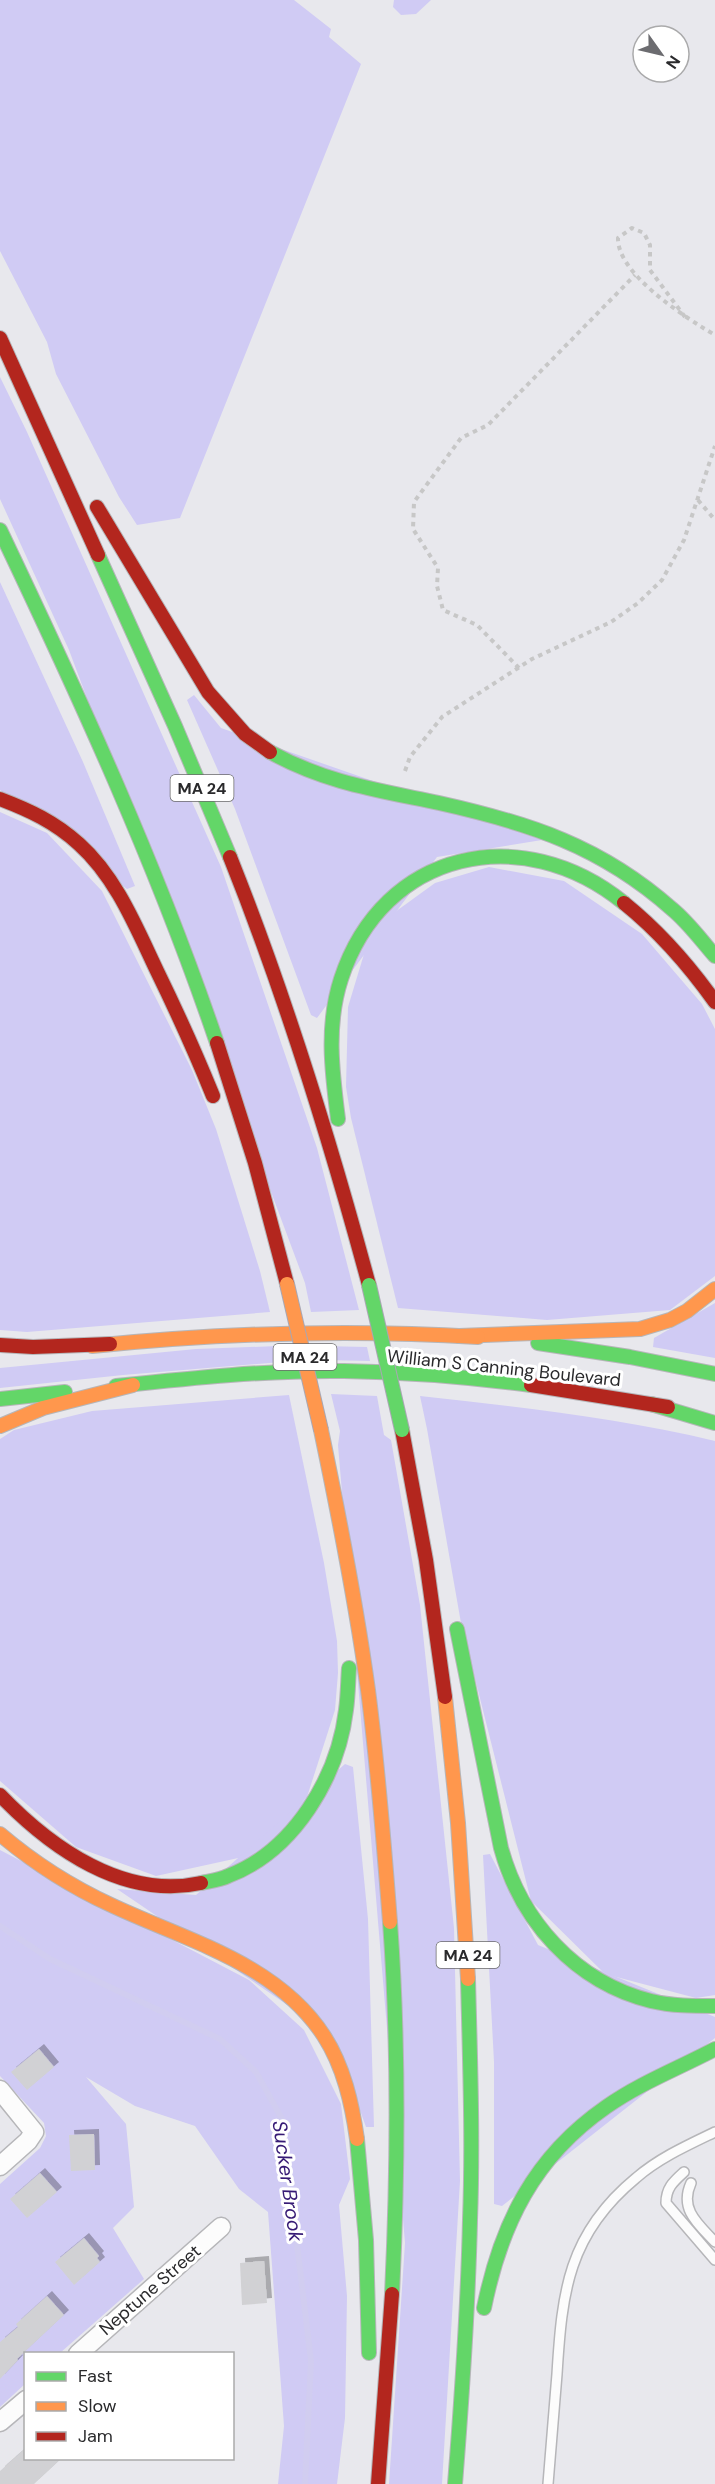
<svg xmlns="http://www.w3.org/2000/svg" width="715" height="2484" font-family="'DM Sans',sans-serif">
<defs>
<filter id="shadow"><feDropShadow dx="5" dy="-5" stdDeviation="0" flood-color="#0004"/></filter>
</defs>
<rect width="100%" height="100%" fill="#e8e8ed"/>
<g fill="#d0cbf4">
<path d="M 0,0 L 294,0 L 331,29 L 329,37 L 361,64 L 180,518 L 137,525 L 119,497 L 56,374 L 47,342 L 0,251 Z"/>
<path d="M 394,0 L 431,0 L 416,14 L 401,15 L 393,7 Z"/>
<path d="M 0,377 L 27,432 L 221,867 L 317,1148 L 359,1310 L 311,1312 L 305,1283 L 69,650 L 0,499 Z"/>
<path d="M 0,582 L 83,762 L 135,886 L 127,889 L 0,790 Z"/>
<path d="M 194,695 L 221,728 L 542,840 L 437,857 L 317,1018 L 311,1015 L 235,809 L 187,700 Z"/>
<path d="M 0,812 L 47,833 L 102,891 L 192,1070 L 216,1129 L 260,1271 L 270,1312 L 27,1332 L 0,1330 Z"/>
<path d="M 489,867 L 564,881 L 642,934 L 702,1004 L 715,1029 L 715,1276 L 670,1310 L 547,1320 L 398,1308 L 351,1118 L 346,1087 L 348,1007 L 364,954 L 395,912 L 435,883 Z"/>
<path d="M 715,1303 L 715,1358 L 653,1347 L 654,1338 Z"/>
<path d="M 278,1346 L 281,1362 L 123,1375 L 0,1388 L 0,1368 L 196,1349 Z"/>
<path d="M 320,1346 L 367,1347 L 370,1361 L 323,1360 Z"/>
<path d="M 331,1394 L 377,1396 L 384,1435 L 391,1440 L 420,1605 L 454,1928 L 460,2181 L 442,2484 L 389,2484 L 405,2243 L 338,1445 L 340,1431 Z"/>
<path d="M 289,1395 L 324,1563 L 337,1641 L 338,1673 L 335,1710 L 307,1797 L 252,1855 L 156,1876 L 76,1847 L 0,1781 L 0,1439 L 14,1430 L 92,1411 Z"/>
<path d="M 420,1396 C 519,1407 618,1418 715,1441 L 715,1995 L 696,1998 L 605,1974 L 531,1901 L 461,1623 L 427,1429 Z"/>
<path d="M 345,1764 L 353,1767 L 368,1919 L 374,2127 L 366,2127 L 333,2036 L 117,1889 L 196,1895 Z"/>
<path d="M 0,1850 L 249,1980 L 304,2030 L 341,2104 L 350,2179 L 339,2205 L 347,2296 L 345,2418 L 337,2484 L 278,2484 L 284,2426 L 268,2212 L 239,2189 L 195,2126 L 135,2106 L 86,2077 L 126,2124 L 134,2207 L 113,2228 L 144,2279 L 60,2353 L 26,2354 L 25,2384 L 0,2407 L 0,2184 L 40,2148 L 46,2136 L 44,2123 L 0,2076 Z"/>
<path d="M 490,1854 L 538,1945 L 715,2017 L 715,2038 L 502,2206 L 494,2204 L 494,2062 L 483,1855 Z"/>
</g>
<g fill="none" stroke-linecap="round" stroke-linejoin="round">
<path stroke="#d1cdf0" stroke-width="6" d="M 0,1926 L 50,1959 L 220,2039 L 256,2072 L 282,2119 L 311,2361 L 305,2484"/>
</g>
<g fill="#d1d1d4" filter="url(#shadow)">
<path d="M 39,2049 L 54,2067 L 27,2090 L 11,2072 Z"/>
<path d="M 94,2134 L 95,2170 L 71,2171 L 69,2135 Z"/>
<path d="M 40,2173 L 57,2192 L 27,2218 L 10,2199 Z"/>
<path d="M 84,2238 L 99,2256 L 97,2258 L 100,2262 L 74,2285 L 55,2262 Z"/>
<path d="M 264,2261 L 267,2303 L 242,2305 L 240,2263 Z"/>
<path d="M 47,2296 L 64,2315 L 17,2359 L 18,2360 L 0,2379 L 0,2342 L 18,2327 L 16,2324 Z"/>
<path d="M 26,2448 L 26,2458 L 62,2458 L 34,2484 L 0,2484 L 0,2471 Z"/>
</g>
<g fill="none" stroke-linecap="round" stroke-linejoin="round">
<g stroke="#b6b6b9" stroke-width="12">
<g id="lane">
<path d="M 684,2172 C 673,2182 666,2188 666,2203 L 715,2260"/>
<path d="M 691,2183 C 679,2209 698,2224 715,2242"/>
<path d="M 548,2484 C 551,2447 554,2411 557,2374 C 562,2292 568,2234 636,2178 C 659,2158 688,2145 715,2132"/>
</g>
</g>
<g stroke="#b6b6b9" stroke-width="21">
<g id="street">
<path d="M 0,2090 L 34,2132 L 28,2141 L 0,2166"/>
<path d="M 78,2354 L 221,2227"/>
<path d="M 0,2422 L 26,2400"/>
</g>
</g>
<g stroke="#b6b6b9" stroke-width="16">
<g id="fast">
<path d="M 0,530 C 80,698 157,866 217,1043"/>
<path d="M 98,555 L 175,726 L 230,857"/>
<path d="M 270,752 C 326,783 377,790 439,803 C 529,823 601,846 672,909 C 688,922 701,940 715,956"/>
<path d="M 338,1119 C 332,1072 326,1025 341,979 C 383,850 522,820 624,903"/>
<path d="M 538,1343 L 630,1357 L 715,1374"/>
<path d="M 116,1386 C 192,1378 268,1370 344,1371 C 407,1372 469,1377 531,1385"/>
<path d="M 0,1399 L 65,1392"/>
<path d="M 651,1404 L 715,1423"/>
<path d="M 457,1629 L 501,1848 C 521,1921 575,1982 651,2001 C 672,2006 693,2006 715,2006"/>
<path d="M 201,1883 C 210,1881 220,1880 228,1876 C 294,1851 338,1777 346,1710 C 348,1696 348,1682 349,1668"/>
<path d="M 390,1922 C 399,2045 398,2170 392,2294"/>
<path d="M 357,2139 L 366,2240 L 369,2353"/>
<path d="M 484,2308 C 501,2224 534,2157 606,2107 C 640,2083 679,2068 715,2049"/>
<path d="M 455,2484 C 462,2396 468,2308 470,2220 C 473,2140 470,2060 468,1979"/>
</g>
</g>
<g stroke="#b6b6b9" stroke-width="16">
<g id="slow">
<path d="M 459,1336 L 640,1329 L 670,1320 L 687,1311 L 715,1289"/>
<path d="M 92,1346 C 221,1333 349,1329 478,1337"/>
<path d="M 0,1426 L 43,1408 L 133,1385"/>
<path d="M 321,1430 C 339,1516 356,1603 368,1690 C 378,1767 384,1844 390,1922"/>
<path d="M 445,1697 L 458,1823 L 468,1979"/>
<path d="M 0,1834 C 34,1863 70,1886 111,1905 C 185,1940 277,1963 324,2036 C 344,2067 352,2104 357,2139"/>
</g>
</g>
<g stroke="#b6b6b9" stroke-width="16">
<g id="jam">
<path d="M 0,338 L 98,555"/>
<path d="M 97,507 L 208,692 L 245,734 L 270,752"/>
<path d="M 0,799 C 29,810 55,822 79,844 C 116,877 136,927 157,971 C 177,1012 196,1054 213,1096"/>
<path d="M 230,857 C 286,997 330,1140 369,1285"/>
<path d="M 624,903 C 660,932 688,964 715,1002"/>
<path d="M 217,1043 L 255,1163 L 287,1284"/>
<path d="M 0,1345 L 33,1347 L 110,1344"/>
<path d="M 531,1385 L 668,1407"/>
<path d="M 402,1430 L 426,1560 L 445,1697"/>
<path d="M 0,1795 C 51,1848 124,1900 201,1883"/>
<path d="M 378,2484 L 392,2294"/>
</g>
</g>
<g stroke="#c7c7c7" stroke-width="4" stroke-dasharray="4.5 4.5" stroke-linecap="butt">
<path d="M 685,317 L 650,270 L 650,245 L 644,233 L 632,228 L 618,238 C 617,274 686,318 715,335"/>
<path d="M 698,500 L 715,520"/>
<path d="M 519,668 L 477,625 L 443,610 L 437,586 L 438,568 L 413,529 L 414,502 L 461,438 L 488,425 L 635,275"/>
<path d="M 405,771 L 410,757 L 442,717 L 532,659 L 611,622 L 638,603 L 662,580 L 684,540 L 715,446"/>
</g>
<use href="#lane" stroke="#fcfcfc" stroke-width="9"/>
<use href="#street" stroke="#fcfcfc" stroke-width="18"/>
<use href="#fast" stroke="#63d668" stroke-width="14"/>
<use href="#slow" stroke="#ff974d" stroke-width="14"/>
<use href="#jam" stroke="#b3261e" stroke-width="14"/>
<g stroke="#a9a7b3" stroke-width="16" stroke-linecap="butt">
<path id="fast-bridge" d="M 369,1285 L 402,1430"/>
</g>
<g stroke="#a9a7b3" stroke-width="16" stroke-linecap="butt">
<path id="slow-bridge" d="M 287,1284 L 321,1430"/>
</g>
<use href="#fast-bridge" stroke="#63d668" stroke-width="14"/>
<use href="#slow-bridge" stroke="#ff974d" stroke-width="14"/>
</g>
<g text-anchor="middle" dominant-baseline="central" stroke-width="6" stroke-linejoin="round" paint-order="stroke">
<g fill="#fff" stroke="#6a6a6b" stroke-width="1.5">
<rect x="170.5" y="775" width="63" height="26" rx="4.5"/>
<rect x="273.5" y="1344" width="63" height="26" rx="4.5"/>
<rect x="436.5" y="1942" width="63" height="26" rx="4.5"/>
</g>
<g font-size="16" font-weight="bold" fill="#2a2a2c">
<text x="202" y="788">MA 24</text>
<text x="305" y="1357">MA 24</text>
<text x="468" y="1955">MA 24</text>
</g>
<g font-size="18" fill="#2a2a2c" stroke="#fff">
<text transform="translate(504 1368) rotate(6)">William S Canning Boulevard</text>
<text transform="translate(150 2290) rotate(-41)">Neptune Street</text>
</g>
<g font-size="20" font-style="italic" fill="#361a75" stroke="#fff">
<text transform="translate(288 2181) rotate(82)">Sucker Brook</text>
</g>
</g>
<rect x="24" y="2352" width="210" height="108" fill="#ffffff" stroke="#aaaaab" stroke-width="1.5"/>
<rect x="36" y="2372" width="30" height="9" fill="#63d668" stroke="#aaaaab" stroke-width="1.5"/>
<text x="78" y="2382" font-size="18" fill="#2a2a2c">Fast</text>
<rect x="36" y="2402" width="30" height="9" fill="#ff974d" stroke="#aaaaab" stroke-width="1.5"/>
<text x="78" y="2412" font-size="18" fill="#2a2a2c">Slow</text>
<rect x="36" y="2432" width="30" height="9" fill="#b3261e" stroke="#aaaaab" stroke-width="1.5"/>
<text x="78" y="2442" font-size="18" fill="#2a2a2c">Jam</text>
<g transform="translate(661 54) rotate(124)"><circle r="28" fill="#ffffff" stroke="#aaaaab" stroke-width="1.5"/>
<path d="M0-4.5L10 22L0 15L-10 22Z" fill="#6c6c70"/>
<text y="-9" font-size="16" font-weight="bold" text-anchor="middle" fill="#2a2a2c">N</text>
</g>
</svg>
